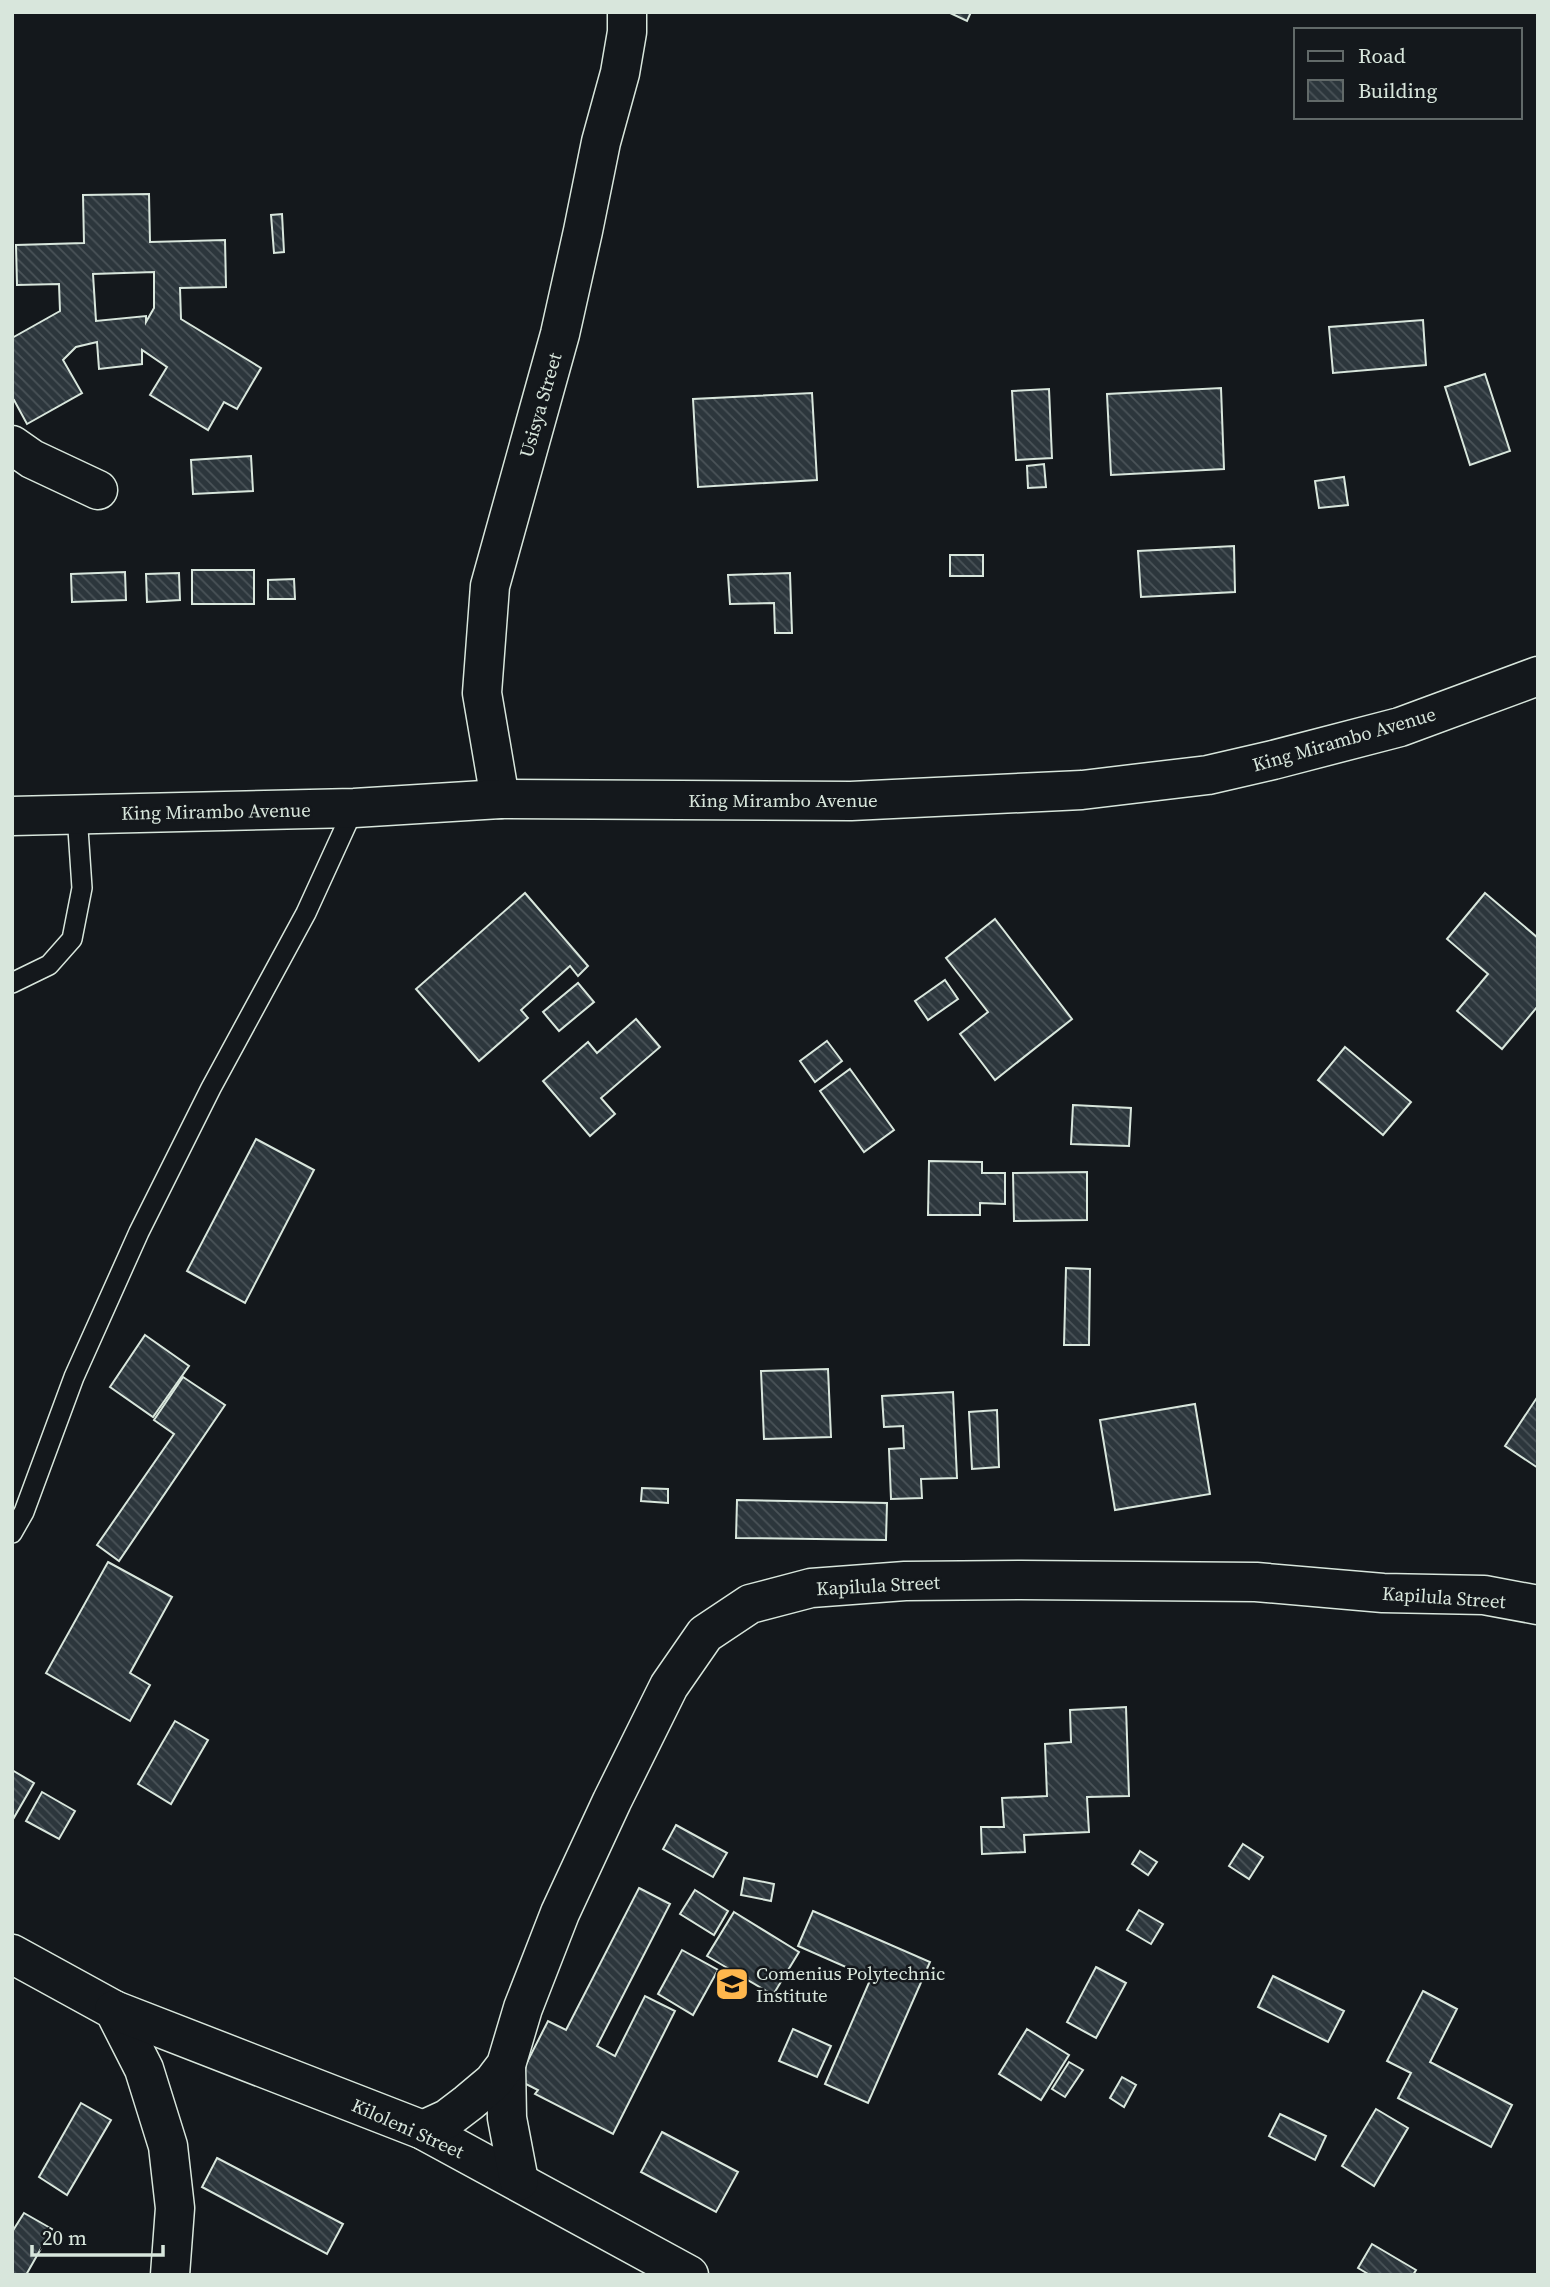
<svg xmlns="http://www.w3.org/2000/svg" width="1550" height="2287" font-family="'Source Serif 4',serif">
<defs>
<pattern id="building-back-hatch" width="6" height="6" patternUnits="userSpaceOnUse" patternTransform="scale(1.75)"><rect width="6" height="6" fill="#2c363c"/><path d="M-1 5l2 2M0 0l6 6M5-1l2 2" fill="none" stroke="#4a5358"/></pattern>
</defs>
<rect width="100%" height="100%" fill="#14181c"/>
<g fill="url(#building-back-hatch)" stroke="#d8e6dc" stroke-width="2" fill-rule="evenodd">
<path d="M 948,12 L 971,12 L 967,21 Z"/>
<path d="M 149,194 L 150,242 L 225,240 L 226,287 L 180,288 L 181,319 L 261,368 L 237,409 L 224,402 L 208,430 L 150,395 L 167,367 L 142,350 L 142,364 L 99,369 L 97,342 L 76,347 L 63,360 L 82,393 L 27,424 L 14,400 L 12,401 L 12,338 L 60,311 L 59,284 L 17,285 L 16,245 L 84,243 L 83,195 ZM 154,272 L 154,308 L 146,322 L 146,316 L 96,321 L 93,274 Z"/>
<path d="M 282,214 L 284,252 L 274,253 L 271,215 Z"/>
<path d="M 1423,320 L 1426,365 L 1333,373 L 1329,327 Z"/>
<path d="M 1485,374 L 1510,451 L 1470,465 L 1445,387 Z"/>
<path d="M 1221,388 L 1224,469 L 1111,475 L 1107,394 Z"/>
<path d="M 1049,389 L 1052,458 L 1016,460 L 1012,391 Z"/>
<path d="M 812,393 L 817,480 L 698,487 L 693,399 Z"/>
<path d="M 251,456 L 253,491 L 193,494 L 191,460 Z"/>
<path d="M 1044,464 L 1046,487 L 1028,488 L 1027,466 Z"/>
<path d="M 1344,477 L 1348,505 L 1319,508 L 1315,481 Z"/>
<path d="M 1234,546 L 1235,592 L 1141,597 L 1138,551 Z"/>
<rect x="950" y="555" width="33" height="21"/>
<rect x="192" y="570" width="62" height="34"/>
<path d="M 125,572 L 126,600 L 72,602 L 71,574 Z"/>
<path d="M 179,573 L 180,600 L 147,602 L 146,574 Z"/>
<path d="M 790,573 L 792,633 L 775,633 L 774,603 L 730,604 L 728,575 Z"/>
<path d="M 294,579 L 295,599 L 268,599 L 268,580 Z"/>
<path d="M 525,893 L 588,966 L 578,976 L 570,966 L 521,1010 L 528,1018 L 479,1061 L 416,989 Z"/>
<path d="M 1485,893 L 1538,938 L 1538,1006 L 1502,1049 L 1457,1011 L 1488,974 L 1447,939 Z"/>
<path d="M 995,919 L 1072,1019 L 995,1080 L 960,1034 L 988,1012 L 946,958 Z"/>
<path d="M 945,980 L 958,999 L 928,1020 L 915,1001 Z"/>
<path d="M 578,983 L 594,1002 L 559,1031 L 543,1012 Z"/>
<path d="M 636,1019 L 660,1047 L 601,1098 L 615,1114 L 590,1136 L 543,1081 L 588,1042 L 597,1053 Z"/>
<path d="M 827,1041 L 842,1061 L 815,1082 L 800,1061 Z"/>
<path d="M 1345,1047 L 1411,1102 L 1383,1135 L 1318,1080 Z"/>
<path d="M 850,1069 L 894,1130 L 864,1152 L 820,1091 Z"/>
<path d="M 1073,1105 L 1131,1108 L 1129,1146 L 1071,1144 Z"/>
<path d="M 256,1139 L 314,1170 L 245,1303 L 187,1271 Z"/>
<path d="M 929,1161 L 982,1162 L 982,1173 L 1005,1173 L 1005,1204 L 980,1203 L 980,1215 L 928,1215 Z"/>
<path d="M 1087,1172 L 1087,1220 L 1014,1221 L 1013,1173 Z"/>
<path d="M 1066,1268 L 1090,1269 L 1089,1345 L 1064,1345 Z"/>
<path d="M 145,1335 L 189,1366 L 153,1417 L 110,1387 Z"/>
<path d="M 828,1369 L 831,1437 L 764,1439 L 761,1371 Z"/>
<path d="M 183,1377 L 225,1405 L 119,1561 L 97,1545 L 174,1434 L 154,1420 Z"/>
<path d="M 953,1392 L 957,1478 L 921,1479 L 922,1498 L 891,1499 L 889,1449 L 904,1448 L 903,1426 L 884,1427 L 882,1396 Z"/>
<path d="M 1538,1396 L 1538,1468 L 1505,1446 Z"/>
<path d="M 1195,1404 L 1210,1494 L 1115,1510 L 1100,1420 Z"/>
<path d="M 997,1410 L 999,1467 L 972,1469 L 969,1412 Z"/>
<path d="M 642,1488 L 668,1489 L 668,1503 L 641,1501 Z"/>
<path d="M 737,1500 L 887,1503 L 886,1540 L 736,1538 Z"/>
<path d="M 108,1562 L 172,1597 L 130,1673 L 150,1685 L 130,1721 L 46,1673 Z"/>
<path d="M 1126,1707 L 1129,1796 L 1087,1797 L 1089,1832 L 1024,1835 L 1025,1852 L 982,1854 L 981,1827 L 1004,1827 L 1002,1798 L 1047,1796 L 1045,1744 L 1071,1742 L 1070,1710 Z"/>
<path d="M 175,1721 L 208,1740 L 171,1804 L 138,1784 Z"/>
<path d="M 12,1770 L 34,1783 L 12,1821 Z"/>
<path d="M 42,1792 L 75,1811 L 59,1839 L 26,1821 Z"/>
<path d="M 676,1825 L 727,1853 L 713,1877 L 663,1849 Z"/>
<path d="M 1243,1844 L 1263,1857 L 1249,1879 L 1229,1866 Z"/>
<path d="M 1140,1851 L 1157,1862 L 1148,1875 L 1132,1864 Z"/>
<path d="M 744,1878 L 774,1884 L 771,1901 L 741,1895 Z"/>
<path d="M 639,1888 L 670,1904 L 597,2046 L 615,2056 L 645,1996 L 675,2011 L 613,2134 L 535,2094 L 538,2090 L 518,2080 L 548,2021 L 566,2030 Z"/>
<path d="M 695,1890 L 728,1911 L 714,1935 L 680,1914 Z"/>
<path d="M 1139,1910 L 1163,1924 L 1151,1944 L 1127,1930 Z"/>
<path d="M 813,1911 L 930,1962 L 868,2103 L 825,2084 L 871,1978 L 798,1946 Z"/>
<path d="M 734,1912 L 799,1952 L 773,1995 L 707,1956 Z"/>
<path d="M 682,1950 L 718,1970 L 693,2015 L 658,1994 Z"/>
<path d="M 1096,1967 L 1126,1983 L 1096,2038 L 1067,2022 Z"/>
<path d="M 1273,1976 L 1344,2011 L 1328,2042 L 1258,2007 Z"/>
<path d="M 1423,1991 L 1457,2009 L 1430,2062 L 1512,2105 L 1491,2147 L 1398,2098 L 1411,2073 L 1387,2061 Z"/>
<path d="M 793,2029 L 831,2046 L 817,2077 L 779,2061 Z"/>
<path d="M 1027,2029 L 1069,2055 L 1041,2100 L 999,2074 Z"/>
<path d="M 1069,2062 L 1083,2070 L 1065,2097 L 1052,2089 Z"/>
<path d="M 1122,2077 L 1136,2085 L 1124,2107 L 1110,2098 Z"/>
<path d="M 81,2103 L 111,2120 L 67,2195 L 39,2177 Z"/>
<path d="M 1376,2109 L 1408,2128 L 1374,2186 L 1342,2166 Z"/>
<path d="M 1280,2114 L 1326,2136 L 1315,2160 L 1269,2136 Z"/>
<path d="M 662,2132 L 738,2172 L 716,2212 L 641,2172 Z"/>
<path d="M 217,2158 L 343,2224 L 327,2254 L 202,2187 Z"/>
<path d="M 24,2213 L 52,2229 L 26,2275 L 12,2275 L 12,2232 Z"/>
<path d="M 1372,2244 L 1416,2270 L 1413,2275 L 1370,2275 L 1358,2268 Z"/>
</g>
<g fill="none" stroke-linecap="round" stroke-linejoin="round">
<g stroke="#d8e6dc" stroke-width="22">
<g id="lane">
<path d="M 12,983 L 49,965 L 72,939 L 82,888 L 77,814"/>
<path d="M 12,1533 L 24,1512 L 74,1377 L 139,1232 L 211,1088 L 306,913 L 354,808"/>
</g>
</g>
<g stroke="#d8e6dc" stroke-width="41">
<g id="street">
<path d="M 12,445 L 32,459 L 98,490"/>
<path d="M 500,799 L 482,693 L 490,586 L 560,334 L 583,231 L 601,142 L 620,73 L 627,32 L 627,12"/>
<path d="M 12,1954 L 114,2010 L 144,2069 L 168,2146 L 175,2208 L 170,2275"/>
<path d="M 114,2010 L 423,2130 L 689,2275"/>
<path d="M 506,2065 L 507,2118 L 519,2181"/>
<path d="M 423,2130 L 447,2119 L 468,2103 L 493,2082 L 506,2065 L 523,2008 L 560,1913 L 612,1801 L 669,1686 L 705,1634 L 750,1604 L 811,1588 L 905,1581 L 1021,1580 L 1256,1582 L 1383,1593 L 1484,1595 L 1538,1605"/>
</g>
</g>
<g stroke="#d8e6dc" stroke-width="41">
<path id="secondary" d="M 12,816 L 354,808 L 500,799 L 851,801 L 1082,790 L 1208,775 L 1273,760 L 1400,727 L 1538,676"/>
</g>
<use href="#lane" stroke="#14181c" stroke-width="19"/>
<use href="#street" stroke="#14181c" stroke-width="38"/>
<use href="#secondary" stroke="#14181c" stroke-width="38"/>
</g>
<defs>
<g id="school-square" transform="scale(1.75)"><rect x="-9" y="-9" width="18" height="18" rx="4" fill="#ffb74d" stroke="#14181c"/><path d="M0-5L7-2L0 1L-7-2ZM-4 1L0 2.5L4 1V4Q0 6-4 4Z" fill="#111"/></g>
</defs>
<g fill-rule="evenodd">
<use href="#school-square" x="732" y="1984"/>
</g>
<g text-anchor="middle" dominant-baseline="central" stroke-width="5" stroke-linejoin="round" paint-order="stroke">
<g font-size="19" fill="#d8e6dc" stroke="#14181c">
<text transform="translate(540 405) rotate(-74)">Usisya Street</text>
<text transform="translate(1344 739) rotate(-16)">King Mirambo Avenue</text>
<text x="783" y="800">King Mirambo Avenue</text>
<text transform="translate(216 811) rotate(-1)">King Mirambo Avenue</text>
<text transform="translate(878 1585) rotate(-3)">Kapilula Street</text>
<text transform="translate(1444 1597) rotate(4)">Kapilula Street</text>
<text transform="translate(408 2128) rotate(24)">Kiloleni Street</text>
</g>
<g font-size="19" fill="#d8e6dc" stroke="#14181c" text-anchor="start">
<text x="756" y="1973">Comenius Polytechnic<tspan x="756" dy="22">Institute</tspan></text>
</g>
</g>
<rect width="1550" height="2287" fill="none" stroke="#d8e6dc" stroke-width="28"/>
<rect x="1294" y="28" width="228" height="91" fill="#14181c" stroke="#626a69" stroke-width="2"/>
<rect x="1308" y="51" width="35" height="10" fill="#14181c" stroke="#626a69" stroke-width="2"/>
<text x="1358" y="63" font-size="21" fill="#d8e6dc">Road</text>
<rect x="1308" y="80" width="35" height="21" fill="url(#building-back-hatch)" stroke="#626a69" stroke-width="2"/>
<text x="1358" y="98" font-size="21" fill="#d8e6dc">Building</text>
<path d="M32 2245v10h131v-10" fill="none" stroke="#d8e6dc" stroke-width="3.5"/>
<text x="42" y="2245" font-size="21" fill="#d8e6dc" stroke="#14181c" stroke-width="5" paint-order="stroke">20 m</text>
</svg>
